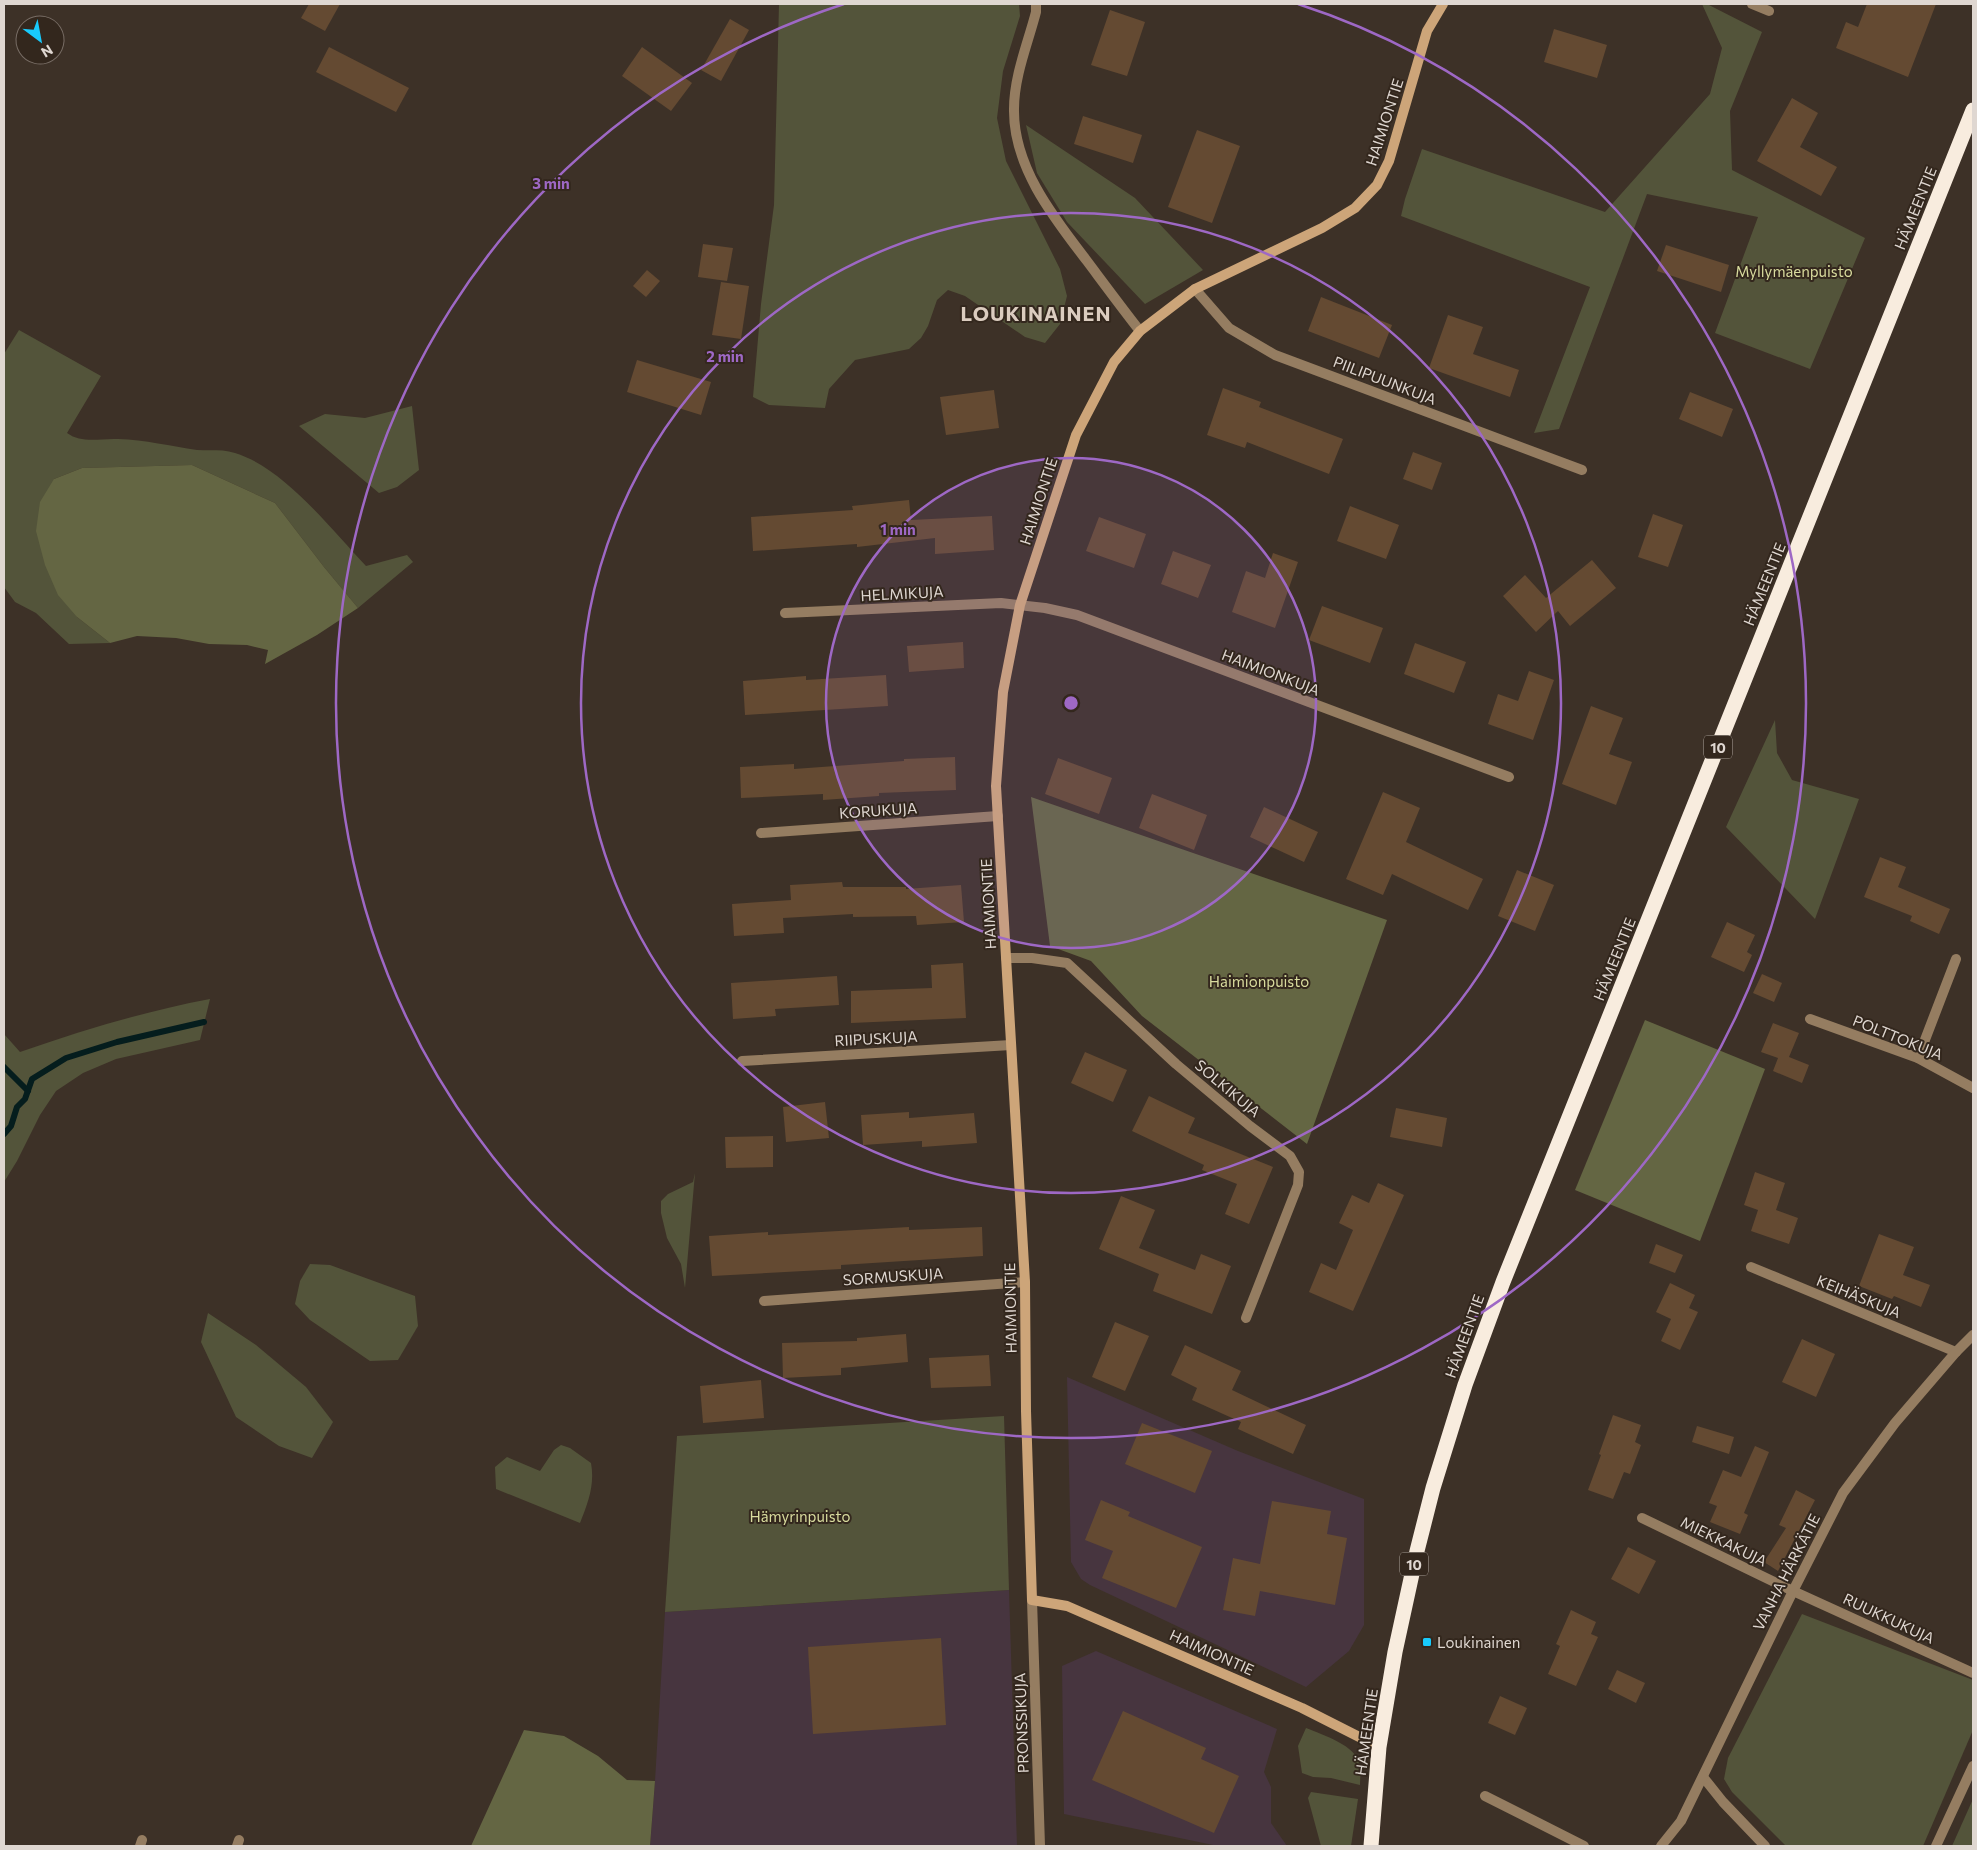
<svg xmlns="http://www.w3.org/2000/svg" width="1977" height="1850" font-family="Commissioner,sans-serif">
<rect width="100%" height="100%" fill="#3d3127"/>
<g fill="#47353f">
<path d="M 1067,1377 L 1238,1451 L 1364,1499 L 1364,1625 L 1349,1651 L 1306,1687 L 1090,1585 L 1081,1579 L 1071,1562 Z"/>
<path d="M 1009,1590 L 1017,1846 L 650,1846 L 655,1781 L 665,1612 Z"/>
<path d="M 1096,1651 L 1277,1729 L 1264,1772 L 1271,1787 L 1271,1823 L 1287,1846 L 1218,1846 L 1064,1814 L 1062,1666 Z"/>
</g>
<g fill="#53543a">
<path d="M 779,4 L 1019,4 L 1020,16 L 1003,71 L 997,118 L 1006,161 L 1060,269 L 1067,296 L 1060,324 L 1045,343 L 1025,337 L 965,296 L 948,290 L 937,300 L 928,326 L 921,338 L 909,349 L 855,360 L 829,389 L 825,408 L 769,405 L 753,397 L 761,304 L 774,205 Z"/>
<path d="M 1702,4 L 1707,4 L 1762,32 L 1730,111 L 1732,170 L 1865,238 L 1810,369 L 1715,333 L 1758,217 L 1647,194 L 1559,429 L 1534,433 L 1590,287 L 1401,216 L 1405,199 L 1422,149 L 1605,212 L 1710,94 L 1722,48 Z"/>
<path d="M 1026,125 L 1135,198 L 1203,270 L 1145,304 L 1067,222 L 1037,173 Z"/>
<path d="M 19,330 L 101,376 L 67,433 C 82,444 101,438 118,439 C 145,440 171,446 197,450 C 210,451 223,449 235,453 C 284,468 331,529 366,566 L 407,555 L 413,562 L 358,608 L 324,567 L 275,503 L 192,465 L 82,468 L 54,479 L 77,617 L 110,643 L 69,644 L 36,613 L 15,602 L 4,587 L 4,354 Z"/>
<path d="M 412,406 L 419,470 L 397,487 L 379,493 L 299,426 L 325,414 L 365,418 Z"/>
<path d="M 1775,720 L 1777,753 L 1792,780 L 1859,799 L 1815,919 L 1726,827 Z"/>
<path d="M 210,999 L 200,1040 L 116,1059 L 83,1073 L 56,1091 L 40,1115 L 17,1161 L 4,1182 L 4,1101 L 5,1092 L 4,1090 L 4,1034 L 20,1052 C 83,1030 146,1011 210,999 Z"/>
<path d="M 695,1173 L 685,1288 L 681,1264 L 667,1238 L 661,1213 L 661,1201 L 668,1194 L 693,1182 Z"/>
<path d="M 310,1264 L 330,1265 L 415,1296 L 418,1326 L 398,1360 L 370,1361 L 310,1320 L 295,1304 L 300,1281 Z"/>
<path d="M 208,1313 L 256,1345 L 306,1387 L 333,1422 L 312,1458 L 279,1446 L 236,1417 L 201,1342 Z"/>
<path d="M 1004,1416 L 1009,1590 L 665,1612 L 677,1436 Z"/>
<path d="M 561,1445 L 570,1448 L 591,1463 C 595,1485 588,1503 580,1523 L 496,1489 L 495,1467 L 507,1457 L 540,1471 L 554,1450 Z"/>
<path d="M 1802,1614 L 1973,1680 L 1973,1730 L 1923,1846 L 1786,1846 L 1732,1792 L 1724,1779 L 1728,1758 Z"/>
<path d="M 1306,1728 C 1323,1735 1356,1745 1360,1765 C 1361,1771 1360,1779 1360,1785 L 1331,1778 L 1313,1777 L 1302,1773 L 1298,1746 Z"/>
<path d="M 1311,1792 L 1358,1799 L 1351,1846 L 1321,1846 L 1308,1798 Z"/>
<path d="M 1973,1799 L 1973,1846 L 1952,1846 Z"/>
</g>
<g fill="#646643">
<path d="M 192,465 L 275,503 L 324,567 L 358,608 L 317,635 L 265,664 L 268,650 L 247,645 L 209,644 L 176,638 L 137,636 L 110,643 L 77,617 L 58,595 L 45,565 L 36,531 L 40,502 L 54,479 L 82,468 Z"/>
<path d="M 1031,797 L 1387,920 L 1307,1144 L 1142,1016 L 1091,961 L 1050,946 Z"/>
<path d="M 1645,1020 L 1765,1069 L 1700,1241 L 1575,1190 Z"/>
<path d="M 524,1730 L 564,1736 L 598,1756 L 627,1780 L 655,1781 L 650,1846 L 471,1846 Z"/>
</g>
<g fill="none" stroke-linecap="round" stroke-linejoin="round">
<g stroke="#051d1d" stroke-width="6">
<path d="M 4,1067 L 28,1091"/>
<path d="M 4,1134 L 11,1126 L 17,1107 L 25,1099 L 32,1079 L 66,1058 L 117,1042 L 204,1022"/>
</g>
</g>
<g fill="#644a32">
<path d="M 309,4 L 340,4 L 325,31 L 301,18 Z"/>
<path d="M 1867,4 L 1936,4 L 1908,77 L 1836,48 L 1846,22 L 1858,27 Z"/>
<path d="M 1110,10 L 1145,22 L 1127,76 L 1091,65 Z"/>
<path d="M 730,19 L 749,30 L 721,81 L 701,70 Z"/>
<path d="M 1554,29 L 1607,45 L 1597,78 L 1544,62 Z"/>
<path d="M 329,47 L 409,88 L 396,112 L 316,72 Z"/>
<path d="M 642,47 L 692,83 L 671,111 L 622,76 Z"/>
<path d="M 1792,98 L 1818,113 L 1800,147 L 1837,167 L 1821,196 L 1757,161 Z"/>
<path d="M 1083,116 L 1142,135 L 1133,163 L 1074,144 Z"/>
<path d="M 1197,130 L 1240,146 L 1212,223 L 1168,207 Z"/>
<path d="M 703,244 L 733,248 L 727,281 L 698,277 Z"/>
<path d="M 1666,245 L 1729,265 L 1721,292 L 1657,271 Z"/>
<path d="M 647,270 L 660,281 L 646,297 L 633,286 Z"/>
<path d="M 721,282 L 749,286 L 741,339 L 712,335 Z"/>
<path d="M 1321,297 L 1392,325 L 1379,358 L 1308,331 Z"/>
<path d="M 1448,315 L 1483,327 L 1473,354 L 1519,370 L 1510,397 L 1429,368 Z"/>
<path d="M 637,360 L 711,382 L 701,415 L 627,392 Z"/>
<path d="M 1223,388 L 1261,402 L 1259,407 L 1343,439 L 1329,474 L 1247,442 L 1245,448 L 1207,435 Z"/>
<path d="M 994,390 L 999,428 L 946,435 L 940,397 Z"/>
<path d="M 1690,392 L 1733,409 L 1722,437 L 1679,419 Z"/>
<path d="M 1413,452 L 1442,463 L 1432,490 L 1403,479 Z"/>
<path d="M 909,500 L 911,520 L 992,516 L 994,550 L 935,554 L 935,538 L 857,547 L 857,544 L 753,551 L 751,517 L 853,510 L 852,506 Z"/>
<path d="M 1350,506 L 1399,525 L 1386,559 L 1337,541 Z"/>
<path d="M 1653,514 L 1683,525 L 1668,567 L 1638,557 Z"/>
<path d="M 1099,517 L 1146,534 L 1134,568 L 1086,551 Z"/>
<path d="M 1173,551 L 1211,565 L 1198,598 L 1161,584 Z"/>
<path d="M 1273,553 L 1298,562 L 1275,628 L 1232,612 L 1246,571 L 1265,578 Z"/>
<path d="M 1592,560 L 1616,588 L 1570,626 L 1558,611 L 1536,632 L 1503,596 L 1525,575 L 1546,598 Z"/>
<path d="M 1322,606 L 1383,628 L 1370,663 L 1309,640 Z"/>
<path d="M 963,642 L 964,668 L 909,672 L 907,646 Z"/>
<path d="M 1415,643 L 1466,662 L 1454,693 L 1404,674 Z"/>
<path d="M 1529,671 L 1554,680 L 1533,740 L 1488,724 L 1498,694 L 1518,701 Z"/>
<path d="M 886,675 L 888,706 L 745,715 L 743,681 L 806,676 L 806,680 Z"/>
<path d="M 1591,706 L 1623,718 L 1609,754 L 1632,762 L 1616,805 L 1562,784 Z"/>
<path d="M 955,757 L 956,790 L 879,793 L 879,796 L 823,800 L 823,794 L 741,798 L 740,767 L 794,764 L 794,769 L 904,761 L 904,759 Z"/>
<path d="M 1058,758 L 1112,778 L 1099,814 L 1045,794 Z"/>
<path d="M 1383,792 L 1420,808 L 1406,842 L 1483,879 L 1468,910 L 1392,874 L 1383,895 L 1346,879 Z"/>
<path d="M 1152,794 L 1207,815 L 1194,850 L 1139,828 Z"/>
<path d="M 1264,807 L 1318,832 L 1304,862 L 1250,837 Z"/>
<path d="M 1880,857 L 1906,867 L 1898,887 L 1950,909 L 1939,934 L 1910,921 L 1912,916 L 1864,897 Z"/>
<path d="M 1517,870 L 1554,885 L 1535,931 L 1498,916 Z"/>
<path d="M 842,882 L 843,887 L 906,887 L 906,889 L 961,885 L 964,922 L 917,925 L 916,916 L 853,917 L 853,914 L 783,918 L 784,933 L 734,936 L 732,904 L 791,900 L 790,885 Z"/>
<path d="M 1727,922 L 1755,935 L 1747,952 L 1752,955 L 1744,972 L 1711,957 Z"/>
<path d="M 963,963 L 966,1018 L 851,1023 L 851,991 L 932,988 L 931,965 Z"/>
<path d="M 1762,974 L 1782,983 L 1774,1002 L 1753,993 Z"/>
<path d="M 837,976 L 839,1005 L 775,1009 L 776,1016 L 733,1019 L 731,983 Z"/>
<path d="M 1773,1023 L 1799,1033 L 1789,1057 L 1809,1065 L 1802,1083 L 1773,1071 L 1778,1058 L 1761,1052 Z"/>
<path d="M 1085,1052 L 1127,1070 L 1113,1102 L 1071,1083 Z"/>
<path d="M 1149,1096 L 1195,1118 L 1188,1133 L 1273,1167 L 1249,1224 L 1225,1214 L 1237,1184 L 1202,1170 L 1204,1165 L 1132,1131 Z"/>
<path d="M 825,1102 L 829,1138 L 786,1142 L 783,1107 Z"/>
<path d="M 1396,1108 L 1447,1118 L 1442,1147 L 1390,1137 Z"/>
<path d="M 909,1112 L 909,1118 L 974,1113 L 977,1143 L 922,1147 L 922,1141 L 863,1145 L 861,1115 Z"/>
<path d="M 773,1136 L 773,1167 L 726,1168 L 725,1137 Z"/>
<path d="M 1755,1172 L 1785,1183 L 1776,1210 L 1798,1218 L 1789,1244 L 1751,1231 L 1758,1210 L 1744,1205 Z"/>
<path d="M 1378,1183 L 1404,1195 L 1353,1311 L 1309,1292 L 1321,1263 L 1336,1270 L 1353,1230 L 1339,1223 L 1352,1195 L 1369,1203 Z"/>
<path d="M 1121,1196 L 1155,1210 L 1139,1248 L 1195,1270 L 1201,1254 L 1231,1266 L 1212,1314 L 1153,1291 L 1159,1274 L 1099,1249 Z"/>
<path d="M 909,1227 L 909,1230 L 982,1227 L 983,1256 L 841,1265 L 841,1269 L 712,1276 L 709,1236 L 768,1232 L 768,1235 Z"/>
<path d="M 1879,1234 L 1914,1247 L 1903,1275 L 1930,1285 L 1921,1307 L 1894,1296 L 1892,1299 L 1859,1286 Z"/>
<path d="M 1656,1244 L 1683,1255 L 1675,1273 L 1649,1263 Z"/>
<path d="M 1670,1283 L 1695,1295 L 1689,1308 L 1698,1312 L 1680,1350 L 1661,1341 L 1671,1319 L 1656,1312 Z"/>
<path d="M 1115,1322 L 1149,1336 L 1125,1391 L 1092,1377 Z"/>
<path d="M 906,1334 L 908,1362 L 841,1368 L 841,1375 L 783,1378 L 782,1343 L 857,1341 L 857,1338 Z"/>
<path d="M 1802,1339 L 1835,1354 L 1816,1397 L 1782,1382 Z"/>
<path d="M 1185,1345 L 1241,1371 L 1232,1390 L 1306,1425 L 1293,1454 L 1238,1429 L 1241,1422 L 1192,1400 L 1197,1388 L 1171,1375 Z"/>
<path d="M 989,1355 L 991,1386 L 931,1388 L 929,1358 Z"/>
<path d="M 761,1380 L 764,1418 L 703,1423 L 700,1386 Z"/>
<path d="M 1613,1415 L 1641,1425 L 1635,1442 L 1641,1445 L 1630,1474 L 1624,1472 L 1613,1499 L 1588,1490 L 1601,1455 L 1599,1454 Z"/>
<path d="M 1142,1423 L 1212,1451 L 1195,1493 L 1125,1464 Z"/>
<path d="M 1697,1426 L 1734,1437 L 1729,1454 L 1692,1442 Z"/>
<path d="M 1755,1446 L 1769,1452 L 1744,1513 L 1748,1515 L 1740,1534 L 1710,1522 L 1717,1506 L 1709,1503 L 1723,1470 L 1741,1477 Z"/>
<path d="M 1796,1490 L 1815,1500 L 1778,1571 L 1764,1562 L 1786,1528 L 1779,1525 Z"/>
<path d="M 1101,1500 L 1130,1512 L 1128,1516 L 1202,1547 L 1176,1608 L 1102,1578 L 1113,1551 L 1085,1540 Z"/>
<path d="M 1272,1501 L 1331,1511 L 1327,1534 L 1347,1538 L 1335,1605 L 1260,1591 L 1255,1616 L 1223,1610 L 1233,1558 L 1260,1564 Z"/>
<path d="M 1628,1547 L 1656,1561 L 1639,1594 L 1611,1579 Z"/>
<path d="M 1571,1610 L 1596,1622 L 1591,1634 L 1598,1637 L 1576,1686 L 1548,1674 L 1560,1646 L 1556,1644 Z"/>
<path d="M 941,1638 L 946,1725 L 813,1734 L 808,1647 Z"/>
<path d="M 1617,1670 L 1645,1683 L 1636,1703 L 1608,1689 Z"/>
<path d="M 1500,1696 L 1527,1708 L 1515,1735 L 1488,1723 Z"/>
<path d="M 1123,1711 L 1206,1748 L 1201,1759 L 1239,1776 L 1214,1833 L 1092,1780 Z"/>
</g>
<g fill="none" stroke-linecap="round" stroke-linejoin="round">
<g stroke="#957d61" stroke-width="10">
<path d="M 1036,4 L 1036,12 C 1028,43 1014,76 1014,109 C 1013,167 1054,218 1087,261 C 1105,285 1122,308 1140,331"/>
<path d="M 1752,4 L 1769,11"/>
<path d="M 1195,289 L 1229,328 L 1275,355 L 1582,470"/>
<path d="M 785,613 L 1001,603 L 1045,608 L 1077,615 L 1509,777"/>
<path d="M 761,833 L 998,816"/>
<path d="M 1006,958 L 1032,958 L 1067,963 L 1176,1064 L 1250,1126 L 1290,1156 L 1299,1172 L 1298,1185 L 1246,1318"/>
<path d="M 1810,1019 L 1918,1058 L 1973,1088"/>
<path d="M 1918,1058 L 1956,959"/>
<path d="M 742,1061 L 1011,1045"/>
<path d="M 1751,1267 L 1956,1352"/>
<path d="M 764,1301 L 1025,1282"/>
<path d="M 1642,1518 L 1793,1591 L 1973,1673"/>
<path d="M 1032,1600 L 1040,1846"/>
<path d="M 1703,1777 L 1723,1802 L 1765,1846"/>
<path d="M 1485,1796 L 1584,1846"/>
<path d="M 140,1846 L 142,1840"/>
<path d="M 237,1846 L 239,1840"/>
<path d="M 1661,1846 L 1681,1821 L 1793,1591 L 1843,1493 L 1895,1423 L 1956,1352 L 1973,1335"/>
<path d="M 1936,1846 L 1973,1766"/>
</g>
<path stroke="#cda579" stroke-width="10" d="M 1379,1747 L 1302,1708 L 1067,1606 L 1032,1600 L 1026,1411 L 1025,1282 L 996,786 L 1003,692 L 1020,605 L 1076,435 L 1114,362 L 1140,331 L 1195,289 L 1322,228 L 1355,208 L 1377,185 L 1389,161 L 1427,31 L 1443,4"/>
<path stroke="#f8ecde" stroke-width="15" d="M 1371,1846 L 1379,1747 L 1395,1652 L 1417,1551 L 1433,1488 L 1465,1385 L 1503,1282 L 1973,110"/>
</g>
<circle cx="1071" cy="703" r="245" fill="#9e68c5" fill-opacity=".12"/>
<g fill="none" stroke="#9e68c5" stroke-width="2.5">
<circle cx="1071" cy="703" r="245"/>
<circle cx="1071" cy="703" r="490"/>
<path d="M1298 4A735 735 0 1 1 844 4"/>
</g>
<rect fill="#18cafc" stroke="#33271d" stroke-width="2" x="1422" y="1637" width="10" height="10" rx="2.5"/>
<g text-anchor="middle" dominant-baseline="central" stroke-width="4" stroke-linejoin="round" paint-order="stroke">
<g fill="#33271d" stroke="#aba29b" stroke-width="1">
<rect x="1704" y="735.5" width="28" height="23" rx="4"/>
<rect x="1400" y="1552.5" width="28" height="23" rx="4"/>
</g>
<g font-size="14" font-weight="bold" fill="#dfd7d1">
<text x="1718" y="747">10</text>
<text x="1414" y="1564">10</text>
</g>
<g font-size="15" fill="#dfd7d1" stroke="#33271d">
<text transform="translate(1384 122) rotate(-72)">HAIMIONTIE</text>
<text transform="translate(1915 208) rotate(-68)">HÄMEENTIE</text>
<text transform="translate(1385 380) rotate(21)">PIILIPUUNKUJA</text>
<text transform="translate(1038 501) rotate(-72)">HAIMIONTIE</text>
<text transform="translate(1764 584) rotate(-68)">HÄMEENTIE</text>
<text transform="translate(902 593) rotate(-3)">HELMIKUJA</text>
<text transform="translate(1271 672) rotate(21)">HAIMIONKUJA</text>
<text transform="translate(878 810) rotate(-4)">KORUKUJA</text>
<text transform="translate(988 904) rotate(-93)">HAIMIONTIE</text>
<text transform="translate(1614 959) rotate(-68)">HÄMEENTIE</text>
<text transform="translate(1898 1037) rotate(22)">POLTTOKUJA</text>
<text transform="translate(876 1038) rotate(-3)">RIIPUSKUJA</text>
<text transform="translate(1228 1088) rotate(40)">SOLKIKUJA</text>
<text transform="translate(893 1276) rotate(-4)">SORMUSKUJA</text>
<text transform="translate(1859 1296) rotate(22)">KEIHÄSKUJA</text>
<text transform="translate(1010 1308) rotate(-91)">HAIMIONTIE</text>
<text transform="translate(1464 1336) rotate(-70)">HÄMEENTIE</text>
<text transform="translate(1724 1541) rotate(26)">MIEKKAKUJA</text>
<text transform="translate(1786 1572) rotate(-63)">VANHA HÄRKÄTIE</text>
<text transform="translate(1889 1618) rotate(25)">RUUKKUKUJA</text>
<text transform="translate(1212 1652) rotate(24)">HAIMIONTIE</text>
<text transform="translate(1021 1723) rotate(-92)">PRONSSIKUJA</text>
<text transform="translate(1366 1732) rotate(-82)">HÄMEENTIE</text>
</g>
<g font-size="15" fill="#d9dc9e" stroke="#33271d">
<text x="1794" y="271">Myllymäenpuisto</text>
<text x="1259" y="981">Haimionpuisto</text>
<text x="800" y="1516">Hämyrinpuisto</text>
</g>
<g font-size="15" fill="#dfd7d1" stroke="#33271d" text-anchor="start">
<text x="1437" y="1642">Loukinainen</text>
</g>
<g font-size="20" font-weight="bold" letter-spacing="1" fill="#dbccbf" stroke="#33271d">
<text x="1036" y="313">LOUKINAINEN</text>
</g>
</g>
<circle cx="1071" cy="703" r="8" fill="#9e68c5" stroke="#33271d" stroke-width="2.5"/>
<g font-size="15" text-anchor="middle" font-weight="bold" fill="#9e68c5" stroke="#33271d" stroke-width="4" stroke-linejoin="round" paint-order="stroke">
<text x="551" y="189">3 min</text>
<text x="725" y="362">2 min</text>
<text x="898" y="535">1 min</text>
</g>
<rect width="1977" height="1850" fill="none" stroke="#dfd7d1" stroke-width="10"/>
<g transform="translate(40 40) rotate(148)"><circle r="24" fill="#33271d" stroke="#786d65"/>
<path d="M0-4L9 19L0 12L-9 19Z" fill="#18cafc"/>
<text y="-8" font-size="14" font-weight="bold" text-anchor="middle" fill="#dfd7d1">N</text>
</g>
</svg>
